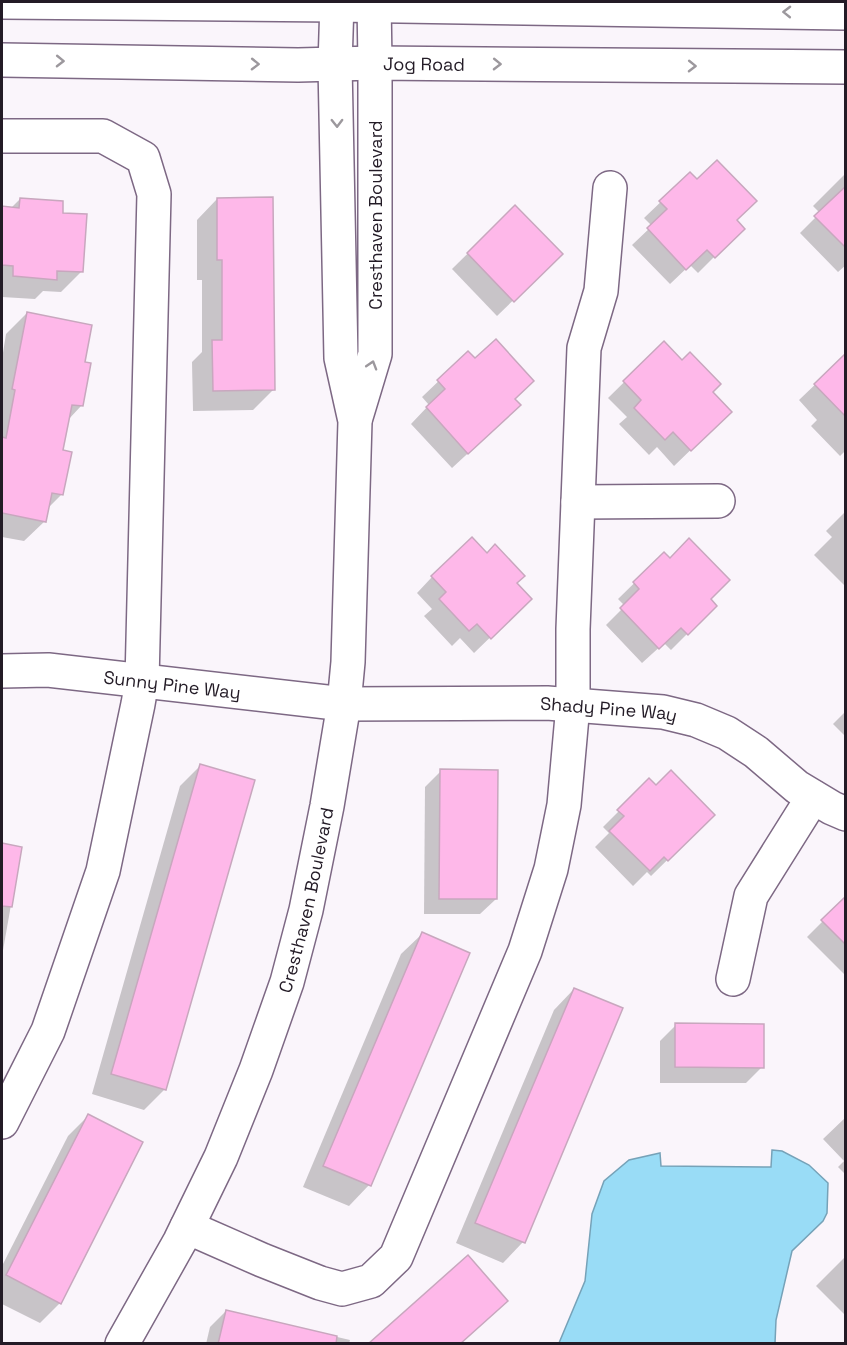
<svg xmlns="http://www.w3.org/2000/svg" width="847" height="1345" font-family="'Space Grotesk',sans-serif">
<rect width="100%" height="100%" fill="#faf5fb"/>
<path fill="#99dcf6" stroke="#76a2b8" stroke-width="1.5" d="M 772,1150 L 782,1151 L 809,1165 L 828,1183 L 827,1213 L 823,1221 L 792,1251 L 776,1320 L 775,1343 L 559,1343 L 585,1281 L 592,1214 L 604,1181 L 629,1160 L 660,1153 L 661,1166 L 771,1167 Z"/>
<g fill="#0003">
<path d="M 846,173 L 846,265 L 838,272 L 800,233 L 820,213 L 813,206 Z"/>
<path d="M 690,174 L 743,228 L 698,273 L 690,265 L 670,284 L 632,245 L 652,226 L 644,218 Z"/>
<path d="M 20,199 L 61,214 L 81,272 L 61,292 L 43,291 L 35,299 L 2,297 L 2,208 L 11,208 Z"/>
<path d="M 217,199 L 274,389 L 253,410 L 193,411 L 192,362 L 202,352 L 202,280 L 197,280 L 197,220 Z"/>
<path d="M 515,207 L 561,254 L 497,316 L 452,269 Z"/>
<path d="M 27,313 L 81,406 L 68,420 L 61,452 L 62,494 L 47,509 L 45,521 L 24,541 L 2,537 L 2,359 L 6,334 Z"/>
<path d="M 664,343 L 730,412 L 674,466 L 657,447 L 649,455 L 619,424 L 627,417 L 608,398 Z"/>
<path d="M 468,353 L 513,399 L 503,421 L 452,468 L 411,424 L 429,405 L 422,397 Z"/>
<path d="M 846,355 L 846,450 L 840,456 L 811,426 L 817,420 L 799,400 Z"/>
<path d="M 846,511 L 846,587 L 814,555 L 832,537 L 826,531 Z"/>
<path d="M 664,554 L 715,606 L 671,650 L 664,643 L 642,663 L 606,625 L 625,606 L 618,599 Z"/>
<path d="M 487,555 L 530,599 L 474,653 L 460,638 L 452,646 L 424,616 L 432,609 L 417,593 L 432,577 Z"/>
<path d="M 846,711 L 846,737 L 833,724 Z"/>
<path d="M 201,765 L 165,1089 L 144,1110 L 92,1094 L 180,786 Z"/>
<path d="M 441,771 L 496,899 L 480,914 L 424,914 L 425,787 Z"/>
<path d="M 649,781 L 656,787 L 713,815 L 651,876 L 647,872 L 633,886 L 595,847 L 609,833 L 603,827 Z"/>
<path d="M 2,844 L 21,848 L 2,956 Z"/>
<path d="M 846,898 L 846,976 L 807,937 Z"/>
<path d="M 422,934 L 468,953 L 369,1185 L 349,1206 L 303,1187 L 401,954 Z"/>
<path d="M 574,989 L 621,1009 L 523,1242 L 503,1263 L 456,1243 L 554,1010 Z"/>
<path d="M 676,1025 L 762,1067 L 746,1083 L 660,1083 L 660,1041 Z"/>
<path d="M 88,1116 L 60,1303 L 40,1323 L 2,1304 L 2,1266 L 68,1136 Z"/>
<path d="M 846,1117 L 846,1175 L 838,1167 L 844,1161 L 823,1139 Z"/>
<path d="M 846,1256 L 846,1316 L 816,1286 Z"/>
<path d="M 226,1311 L 350,1340 L 349,1344 L 206,1344 L 210,1327 Z"/>
</g>
<g fill="#feb8e9" stroke="#c8a7be" stroke-width="1.5">
<path d="M 717,160 L 757,201 L 737,220 L 745,229 L 715,258 L 707,250 L 686,270 L 647,228 L 667,209 L 659,201 L 690,172 L 697,179 Z"/>
<path d="M 846,186 L 846,248 L 814,216 Z"/>
<path d="M 273,197 L 275,390 L 213,391 L 212,340 L 222,340 L 222,260 L 217,260 L 217,198 Z"/>
<path d="M 20,198 L 63,201 L 63,213 L 87,214 L 83,272 L 57,271 L 57,280 L 13,276 L 13,266 L 2,265 L 2,206 L 19,208 Z"/>
<path d="M 515,205 L 563,254 L 514,302 L 467,253 Z"/>
<path d="M 27,312 L 92,325 L 85,362 L 91,363 L 83,406 L 72,405 L 63,450 L 72,452 L 63,495 L 52,493 L 46,522 L 2,513 L 2,437 L 6,438 L 15,390 L 12,389 Z"/>
<path d="M 496,339 L 534,381 L 515,399 L 521,405 L 468,454 L 426,407 L 445,389 L 437,380 L 468,351 L 475,358 Z"/>
<path d="M 664,341 L 682,360 L 690,352 L 721,384 L 713,392 L 732,412 L 691,451 L 673,432 L 665,440 L 634,408 L 641,400 L 623,381 Z"/>
<path d="M 846,353 L 846,417 L 814,384 Z"/>
<path d="M 472,537 L 487,553 L 495,544 L 525,576 L 517,583 L 532,599 L 491,639 L 477,624 L 469,631 L 439,599 L 446,592 L 431,576 Z"/>
<path d="M 689,538 L 730,580 L 711,599 L 717,606 L 688,635 L 681,628 L 659,649 L 620,608 L 639,589 L 633,582 L 664,552 L 670,558 Z"/>
<path d="M 200,764 L 255,780 L 166,1090 L 111,1074 Z"/>
<path d="M 440,769 L 498,770 L 497,899 L 439,899 Z"/>
<path d="M 671,770 L 715,815 L 668,861 L 664,857 L 650,871 L 609,831 L 624,816 L 617,810 L 649,778 L 656,785 Z"/>
<path d="M 2,843 L 22,847 L 12,907 L 2,906 Z"/>
<path d="M 846,896 L 846,945 L 821,920 Z"/>
<path d="M 422,932 L 470,953 L 371,1186 L 323,1166 Z"/>
<path d="M 574,988 L 623,1008 L 525,1243 L 475,1223 Z"/>
<path d="M 675,1023 L 764,1024 L 764,1068 L 675,1067 Z"/>
<path d="M 88,1114 L 143,1142 L 61,1304 L 6,1275 Z"/>
<path d="M 468,1255 L 508,1301 L 460,1344 L 368,1344 Z"/>
<path d="M 226,1310 L 337,1336 L 336,1344 L 218,1344 Z"/>
</g>
<g fill="none" stroke-linecap="round" stroke-linejoin="round">
<g stroke="#7d6884" stroke-width="36">
<g id="minor">
<path d="M 2,136 L 103,136 L 143,158 L 154,194 L 142,681 L 138,704 L 103,871 L 48,1031 L 2,1122"/>
<path d="M 356,417 L 375,354 L 375,63 L 374,2"/>
<path d="M 578,502 L 718,501"/>
<path id="s1" d="M 2,671 L 48,670 L 344,704 L 547,703 L 663,712 L 696,720 L 727,733 L 756,752 L 797,787 L 832,808 L 846,814"/>
<path d="M 733,979 L 751,896 L 813,797"/>
<path d="M 187,1227 L 262,1260 L 320,1283 L 342,1289 L 371,1281 L 396,1257 L 525,951 L 551,869 L 564,805 L 573,705 L 573,629 L 584,348 L 601,291 L 610,188"/>
<path id="s2" d="M 122,1344 L 180,1241 L 221,1157 L 256,1070 L 287,982 L 306,910 L 327,806 L 344,704 L 348,662 L 355,421 L 341,358 L 335,65 L 337,2"/>
</g>
</g>
<g stroke="#7d6884" stroke-width="36">
<g id="major">
<path d="M 2,2 L 337,5 L 846,13"/>
<path id="s3" d="M 2,60 L 298,65 L 375,63 L 846,67"/>
</g>
</g>
<use href="#minor" stroke="#fff" stroke-width="33"/>
<use href="#major" stroke="#fff" stroke-width="33"/>
</g>
<defs><path id="oneway-chevron" d="M-2-3.5L2.5 0L-2 3.5" fill="none" stroke-width="1.6" stroke-linecap="round" stroke-linejoin="round" transform="scale(1.5)"/></defs>
<g stroke="#9c989d">
<use href="#oneway-chevron" transform="translate(787 12) rotate(-179)"/>
<use href="#oneway-chevron" transform="translate(60 61) rotate(1)"/>
<use href="#oneway-chevron" transform="translate(255 64) rotate(1)"/>
<use href="#oneway-chevron" transform="translate(497 64) rotate(1)"/>
<use href="#oneway-chevron" transform="translate(692 66) rotate(1)"/>
<use href="#oneway-chevron" transform="translate(337 123) rotate(89)"/>
<use href="#oneway-chevron" transform="translate(372 365) rotate(-73)"/>
</g>
<g text-anchor="middle" dominant-baseline="central" stroke-width="4.5" stroke-linejoin="round" paint-order="stroke">
<g font-size="18" fill="#231b26" stroke="#fff">
<text stroke="none"><textPath href="#s3" startOffset="422">Jog Road</textPath></text>
<text transform="translate(375 215) rotate(-90)">Cresthaven Boulevard</text>
<text stroke="none"><textPath href="#s1" startOffset="171">Sunny Pine Way</textPath></text>
<text stroke="none"><textPath href="#s1" startOffset="609">Shady Pine Way</textPath></text>
<text stroke="none"><textPath href="#s2" startOffset="483">Cresthaven Boulevard</textPath></text>
</g>
</g>
<rect width="847" height="1345" fill="none" stroke="#231b26" stroke-width="6"/>
</svg>
